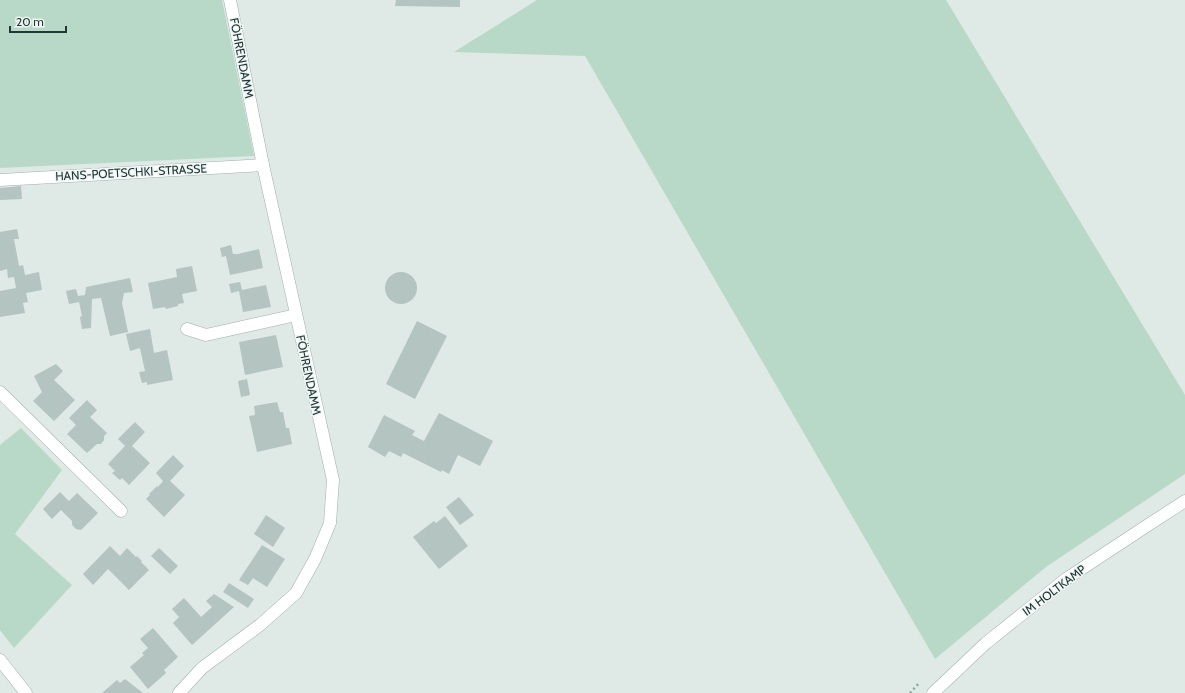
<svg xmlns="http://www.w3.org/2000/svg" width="1185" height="693" font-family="Cabin,sans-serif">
<rect width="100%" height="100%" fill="#dfe9e6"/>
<g fill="#b9d9c8">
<path d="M 0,0 L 222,0 L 254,156 L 0,168 Z"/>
<path d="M 537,0 L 946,0 L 1185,395 L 1185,474 L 1046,567 L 935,659 L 585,56 L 454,52 Z"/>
<path d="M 21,428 L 62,470 L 15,534 L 72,585 L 14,648 L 0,630 L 0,445 Z"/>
</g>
<g fill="#b4c4c0">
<path d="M 396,0 L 460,0 L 460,7 L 395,6 Z"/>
<path d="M 21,186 L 22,199 L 0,200 L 0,188 Z"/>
<path d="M 17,229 L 19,239 L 14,239 L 19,266 L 23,265 L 25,275 L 39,272 L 42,290 L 26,293 L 28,302 L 23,303 L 25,313 L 0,317 L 0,291 L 16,288 L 14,277 L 8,278 L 7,269 L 0,271 L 0,232 Z"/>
<path d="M 231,245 L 233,254 L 238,254 L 259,249 L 263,268 L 230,275 L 226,256 L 222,257 L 220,248 Z"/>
<path d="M 192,266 L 197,291 L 182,294 L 184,303 L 178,304 L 178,306 L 166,309 L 165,307 L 153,309 L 148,283 L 177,277 L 176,269 Z"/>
<circle cx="401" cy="288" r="16"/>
<path d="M 130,278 L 133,292 L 124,293 L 122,303 L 128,332 L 110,336 L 101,298 L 92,299 L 91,328 L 82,329 L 80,317 L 82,316 L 79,302 L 69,304 L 66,291 L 76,289 L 78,296 L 85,295 L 86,287 Z"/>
<path d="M 240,282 L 242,290 L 266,285 L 271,307 L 243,312 L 239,291 L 231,293 L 229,284 Z"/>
<path d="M 417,321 L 447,336 L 415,399 L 386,384 Z"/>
<path d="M 150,329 L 154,353 L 167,350 L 173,380 L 147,385 L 147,382 L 142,383 L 139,372 L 145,371 L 140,348 L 130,351 L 126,334 Z"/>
<path d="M 276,335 L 283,367 L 245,375 L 239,342 Z"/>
<path d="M 56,364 L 63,371 L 54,380 L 75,400 L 54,421 L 33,401 L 42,392 L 34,376 Z"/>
<path d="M 247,379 L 250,395 L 241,397 L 238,381 Z"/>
<path d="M 87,400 L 97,410 L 90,417 L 107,433 L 104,436 L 104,440 L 101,444 L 97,444 L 87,453 L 67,434 L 76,425 L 69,418 Z"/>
<path d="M 277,402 L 280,412 L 283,412 L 286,428 L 289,428 L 292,444 L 257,452 L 249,416 L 255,415 L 254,406 Z"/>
<path d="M 439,413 L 493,441 L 480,466 L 458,455 L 449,474 L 442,470 L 441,472 L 403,453 L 401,457 L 389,451 L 385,457 L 368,447 L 384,415 L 415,431 L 412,435 L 424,441 Z"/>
<path d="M 135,422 L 145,432 L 132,446 L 150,463 L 129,485 L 122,478 L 120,480 L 112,473 L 115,471 L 108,464 L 125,446 L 118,439 Z"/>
<path d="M 173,455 L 184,466 L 170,481 L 185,495 L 164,517 L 146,499 L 150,495 L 149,494 L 157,486 L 158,487 L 163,481 L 156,473 Z"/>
<path d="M 60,492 L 69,501 L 77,493 L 98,513 L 81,530 L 76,529 L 72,525 L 72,521 L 61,510 L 52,519 L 43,509 Z"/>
<path d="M 459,497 L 474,515 L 460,525 L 446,507 Z"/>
<path d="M 266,515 L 285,528 L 273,547 L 254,534 Z"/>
<path d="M 445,516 L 468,546 L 439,569 L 413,537 L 434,521 L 436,523 Z"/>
<path d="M 262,545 L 285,559 L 267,587 L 253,578 L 248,585 L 239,580 Z"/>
<path d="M 110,546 L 120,556 L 127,548 L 136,557 L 137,556 L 142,561 L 141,562 L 149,570 L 129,590 L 108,569 L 93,585 L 83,574 Z"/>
<path d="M 159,548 L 178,566 L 170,574 L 151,556 Z"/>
<path d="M 229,583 L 254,599 L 248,608 L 223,592 Z"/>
<path d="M 214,594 L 234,607 L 192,645 L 173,623 L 179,617 L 172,609 L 184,598 L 201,617 L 212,607 L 206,601 Z"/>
<path d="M 153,628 L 178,657 L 164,670 L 166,673 L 148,689 L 130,667 L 144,655 L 142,653 L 148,648 L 140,639 Z"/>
<path d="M 125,679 L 143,693 L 102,693 L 117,680 L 120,683 Z"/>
</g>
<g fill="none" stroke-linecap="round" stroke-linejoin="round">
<g stroke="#a2b0ae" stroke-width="13">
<g id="minor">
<path d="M 0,180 L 263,165"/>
<path d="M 187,329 L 206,335 L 296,315"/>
<path d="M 0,392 L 121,511"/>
<path d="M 0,660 L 26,693"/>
<path d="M 179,693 L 202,668 L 260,625 L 296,593 L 315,559 L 330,523 L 333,480 L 263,165 L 230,0"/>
<path d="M 933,693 L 986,643 L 1066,579 L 1145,527 L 1185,501"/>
</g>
</g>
<path stroke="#81aba6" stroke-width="2.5" stroke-dasharray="2 3" stroke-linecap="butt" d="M 910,693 L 920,682"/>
<use href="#minor" stroke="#fff" stroke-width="12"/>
</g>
<g text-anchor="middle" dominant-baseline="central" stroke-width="3" stroke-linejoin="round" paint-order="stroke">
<g font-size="12" fill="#213836" stroke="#eff6f4">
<text transform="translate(242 58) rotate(79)">FÖHRENDAMM</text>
<text transform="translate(131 172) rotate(-3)">HANS-POETSCHKI-STRASSE</text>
<text transform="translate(309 375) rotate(78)">FÖHRENDAMM</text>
<text transform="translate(1054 590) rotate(-37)">IM HOLTKAMP</text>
</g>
</g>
<path d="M10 26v6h56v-6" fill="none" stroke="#213836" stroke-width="2"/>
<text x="16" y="26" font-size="12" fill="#213836" stroke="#eff6f4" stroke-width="3" paint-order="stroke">20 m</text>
</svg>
